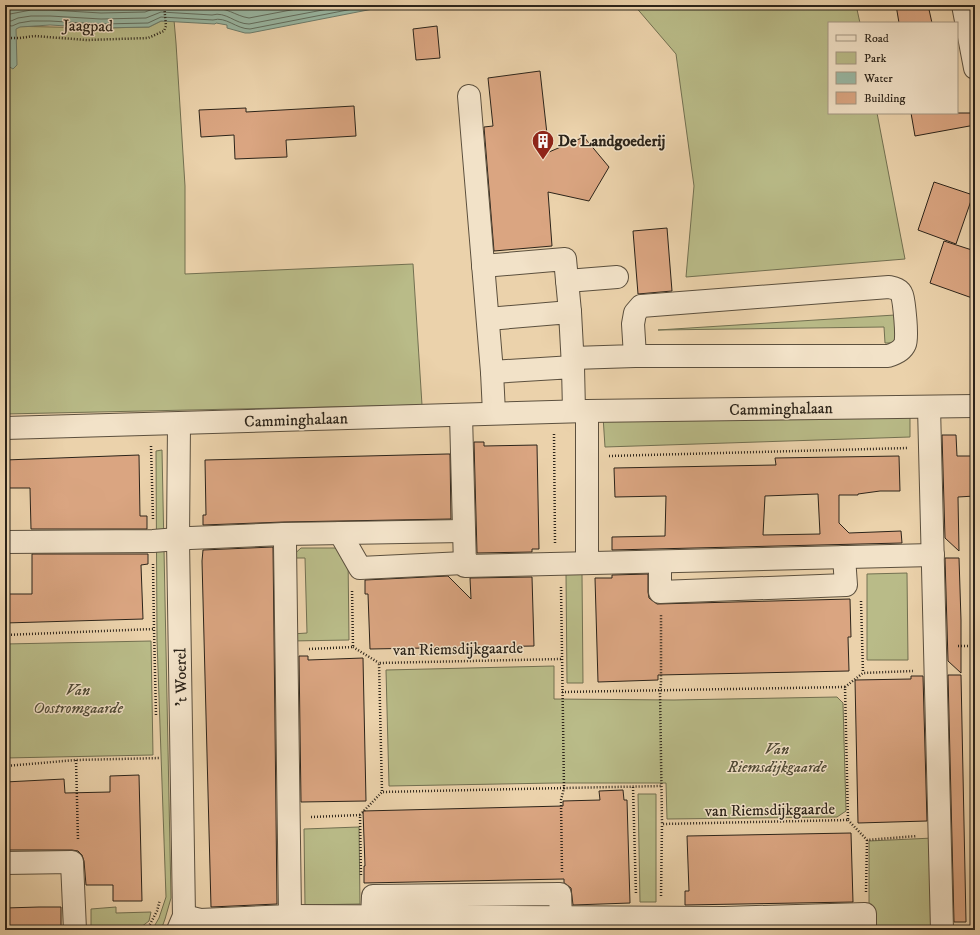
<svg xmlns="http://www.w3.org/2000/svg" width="980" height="935" font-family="'IM FELL DW Pica',serif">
<rect width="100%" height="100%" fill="#ebd2ab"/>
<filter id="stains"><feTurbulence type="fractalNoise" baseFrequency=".005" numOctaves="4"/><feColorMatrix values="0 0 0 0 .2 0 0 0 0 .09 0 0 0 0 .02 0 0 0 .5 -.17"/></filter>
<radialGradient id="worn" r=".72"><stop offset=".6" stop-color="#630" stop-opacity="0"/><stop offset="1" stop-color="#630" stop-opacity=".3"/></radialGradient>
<g fill="#b9bb88" stroke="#727051">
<path d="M 634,5 L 856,5 L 860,23 L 829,23 L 829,113 L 877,113 L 905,259 L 686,277 L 694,186 L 676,54 Z"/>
<path d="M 174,20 L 176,43 L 185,186 L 185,274 L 413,264 L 422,405 L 5,414 L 5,26 L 101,28 L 149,27 L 161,21 Z"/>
<path d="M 895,315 L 899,339 L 893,343 L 885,343 L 884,327 L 658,330 Z"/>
<path d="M 910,407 L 910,437 L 605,447 L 603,416 Z"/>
<path d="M 162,450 L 171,898 L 165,919 L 161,930 L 152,930 L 159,918 L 166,897 L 157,640 L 156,451 Z"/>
<path d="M 301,548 L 343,548 L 348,556 L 349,640 L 291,641 L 292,634 L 307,633 L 305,558 L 290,558 Z"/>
<path d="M 907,573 L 908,660 L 867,660 L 867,574 Z"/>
<path d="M 566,574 L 582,574 L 583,683 L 567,683 Z"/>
<path d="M 151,641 L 153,755 L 5,758 L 5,644 Z"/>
<path d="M 554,666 L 554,699 L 674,700 L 837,697 L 843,703 L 846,811 L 837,817 L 667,819 L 666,783 L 556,783 L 389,786 L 386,670 Z"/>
<path d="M 638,794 L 656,794 L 656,902 L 640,902 Z"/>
<path d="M 359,827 L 360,904 L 305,905 L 304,829 Z"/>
<path d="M 933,838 L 933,922 L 927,930 L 876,930 L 869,924 L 869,841 Z"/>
<path d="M 116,907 L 116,913 L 151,912 L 149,921 L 137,930 L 91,930 L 91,909 Z"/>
<path d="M 861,916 L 862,930 L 778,930 L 777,919 Z"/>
</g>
<path fill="#99b8a4" stroke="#6d7d6d" d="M 5,5 L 377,5 L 378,8 L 250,33 L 245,33 L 227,28 L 227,25 L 216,23 L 215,24 L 161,21 L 149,27 L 101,28 L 50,25 L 20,27 L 16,29 L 17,65 L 13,69 L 8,66 L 9,30 L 5,28 Z"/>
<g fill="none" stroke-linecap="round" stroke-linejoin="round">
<g stroke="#626e5f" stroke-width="1">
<path d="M 5,14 L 10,14 L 31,10 L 50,10 L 101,13 L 145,12 L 161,6 L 211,9 C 226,6 235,16 249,18 L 317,5"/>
<path d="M 5,20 L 11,21 L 18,18 L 31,16 L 50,16 L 101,19 L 146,18 L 161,12 L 212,15 C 226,11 235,24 249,24 L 349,5"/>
<path d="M 5,25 L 12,26 L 19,23 L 31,21 L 50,21 L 101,24 L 148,23 L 161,17 L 213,20 C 226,16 236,29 250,29 L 373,5"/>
</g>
</g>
<g fill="#daa581" stroke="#2c241a" fill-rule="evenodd">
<path d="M 896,5 L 928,5 L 932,23 L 899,23 Z"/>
<path d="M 437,26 L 440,58 L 416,60 L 413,29 Z"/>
<path d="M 540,71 L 549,152 L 584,137 L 609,167 L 589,201 L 548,192 L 552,246 L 494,251 L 484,127 L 493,126 L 488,78 Z"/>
<path d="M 354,106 L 356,136 L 286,140 L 287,157 L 235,159 L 234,135 L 201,137 L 199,110 L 246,108 L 246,112 Z"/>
<path d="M 911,113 L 975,113 L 975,125 L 915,136 Z"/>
<path d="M 934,182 L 973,195 L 956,244 L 918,230 Z"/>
<path d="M 667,228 L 672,291 L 638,294 L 633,231 Z"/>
<path d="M 944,241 L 975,251 L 975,299 L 930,283 Z"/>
<path d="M 942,435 L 956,435 L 957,456 L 975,456 L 975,496 L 958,497 L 959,551 L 945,538 Z"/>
<path d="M 474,442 L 484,442 L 484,446 L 537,445 L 539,549 L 532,549 L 532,552 L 477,553 Z"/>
<path d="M 447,454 L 450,454 L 451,519 L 284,522 L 203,525 L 203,515 L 206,515 L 205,460 Z"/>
<path d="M 139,455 L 140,516 L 147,516 L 147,529 L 31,529 L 30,488 L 5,488 L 5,460 Z"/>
<path d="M 899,456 L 900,491 L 880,491 L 858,494 L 858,495 L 839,495 L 839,523 L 849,533 L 901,531 L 902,543 L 612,550 L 612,537 L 665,536 L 666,496 L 615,497 L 614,468 L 776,465 L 775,458 ZM 818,494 L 820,534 L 763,535 L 765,496 Z"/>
<path d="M 273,547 L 277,904 L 211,907 L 202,561 L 203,550 Z"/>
<path d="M 32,554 L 148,554 L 148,564 L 141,565 L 143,619 L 5,623 L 5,594 L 32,594 Z"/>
<path d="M 945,558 L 959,558 L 961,620 L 961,673 L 948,661 Z"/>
<path d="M 648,574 L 648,592 L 649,598 L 657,604 L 850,599 L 851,637 L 848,637 L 849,671 L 658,675 L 658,680 L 598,682 L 595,578 L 612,578 L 612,575 Z"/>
<path d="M 448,576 L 471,599 L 470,578 L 532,577 L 534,646 L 370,649 L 368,594 L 365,594 L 365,580 Z"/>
<path d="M 299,656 L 308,656 L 308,660 L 363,658 L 366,801 L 301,802 Z"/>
<path d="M 948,675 L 961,675 L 966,922 L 954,922 Z"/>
<path d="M 911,676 L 923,676 L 927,821 L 858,823 L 855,680 L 911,679 Z"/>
<path d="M 139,775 L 142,901 L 113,901 L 113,885 L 86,885 L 84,861 L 82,855 L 78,851 L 72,850 L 5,850 L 5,782 L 64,779 L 65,793 L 110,792 L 110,776 Z"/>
<path d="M 623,790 L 624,800 L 627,800 L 630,903 L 573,905 L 571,888 L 564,883 L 564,879 L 364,883 L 364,866 L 365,866 L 363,811 L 563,806 L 563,801 L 600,800 L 599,791 Z"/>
<path d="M 851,833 L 853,902 L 685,905 L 685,891 L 689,891 L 687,836 Z"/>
<path d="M 39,907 L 61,907 L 61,930 L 5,930 L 5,908 Z"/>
</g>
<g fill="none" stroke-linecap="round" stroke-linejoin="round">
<g stroke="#5c503e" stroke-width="24">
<g id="minor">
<path d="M 963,5 L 975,68"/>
<path d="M 469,96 L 492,372 L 494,413"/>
<path d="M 483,266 L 565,259 L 570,312"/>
<path d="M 567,281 L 617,277"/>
<path d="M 488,319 L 570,312 L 573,367"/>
<path d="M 573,358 L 635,356 L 888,356 C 895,354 902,351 905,344 C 908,338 904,301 902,295 C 900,289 894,288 889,287 L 641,306 L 635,313 L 633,324 L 635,356"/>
<path d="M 492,372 L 573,367 L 574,411"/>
<path d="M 929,407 L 942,930"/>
<path d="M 587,411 L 587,563"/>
<path d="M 461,415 L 465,566 L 933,555"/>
<path d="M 5,428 L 587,411 L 975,406"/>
<path d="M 340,533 L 360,568 L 464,563"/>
<path d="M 284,534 L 285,544 L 290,916"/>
<path d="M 5,542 L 153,541 L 190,538 L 284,534 L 463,531"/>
<path d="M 660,562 L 660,592 L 846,585 L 844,557"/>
<path d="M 5,863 L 72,862 L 75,930"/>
<path d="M 184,916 L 200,920 L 290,916 L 724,918 L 865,914 L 865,930"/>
<path d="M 372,917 L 373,896 L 560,894 L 561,917"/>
<path d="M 178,930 L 184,916 L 178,540 L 179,424"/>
</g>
</g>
<g stroke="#2c241a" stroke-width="2.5" stroke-dasharray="1 2" stroke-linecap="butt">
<path d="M 5,38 L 20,38 L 34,36 L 87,40 L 148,38 L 164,31 L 166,26 L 164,5"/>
<path d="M 554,434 L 555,543"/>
<path d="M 151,446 L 153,519"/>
<path d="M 609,456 L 908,448"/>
<path d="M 153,564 L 154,629 L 156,715"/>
<path d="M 561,587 L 564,788 L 382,792 L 379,663 L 561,659"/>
<path d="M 861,601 L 863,673"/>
<path d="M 5,635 L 153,629"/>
<path d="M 958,646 L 975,646"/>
<path d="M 353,647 L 379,663"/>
<path d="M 309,649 L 353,647 L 352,589"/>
<path d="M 845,687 L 863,673 L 913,671"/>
<path d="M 562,692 L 845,687 L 848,820 L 662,824 L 660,691 L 661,683 L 661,615"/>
<path d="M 76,760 L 78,840"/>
<path d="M 5,766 L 76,760 L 160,758"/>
<path d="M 633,787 L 636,895"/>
<path d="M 360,815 L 382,792"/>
<path d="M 311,817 L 360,815 L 361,877"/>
<path d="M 848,820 L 867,840 L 917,836"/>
<path d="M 562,872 L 561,800 L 564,788 L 661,786"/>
<path d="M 866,892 L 867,840"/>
<path d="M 661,896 L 662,824"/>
<path d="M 147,930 L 157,911 L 160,900"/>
</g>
<use href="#minor" stroke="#f2e2c8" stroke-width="22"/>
</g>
<defs>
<g id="building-pin" transform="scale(1.15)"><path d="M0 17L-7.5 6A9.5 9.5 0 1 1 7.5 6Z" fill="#8f2418" stroke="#f2e2c8"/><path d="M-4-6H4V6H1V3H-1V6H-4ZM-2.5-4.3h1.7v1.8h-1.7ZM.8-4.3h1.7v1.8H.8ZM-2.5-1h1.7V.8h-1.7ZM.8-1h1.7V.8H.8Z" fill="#fff"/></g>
</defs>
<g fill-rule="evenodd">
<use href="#building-pin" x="543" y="141"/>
</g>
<g text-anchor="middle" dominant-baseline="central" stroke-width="3" stroke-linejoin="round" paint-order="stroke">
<g font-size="16" fill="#2c241a" stroke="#f2e2c8">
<text transform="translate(88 26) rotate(1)">Jaagpad</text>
<text transform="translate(781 409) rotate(-1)">Camminghalaan</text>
<text transform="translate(296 420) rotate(-2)">Camminghalaan</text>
<text transform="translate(458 649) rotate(-1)">van Riemsdijkgaarde</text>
<text transform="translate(181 677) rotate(-91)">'t Woerel</text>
<text transform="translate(770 810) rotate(-1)">van Riemsdijkgaarde</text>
</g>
<g font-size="16" font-weight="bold" fill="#2c241a" stroke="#f2e2c8" text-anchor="start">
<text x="558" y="141">De Landgoederij</text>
</g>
<g font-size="16" font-style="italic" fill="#4f4a36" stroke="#f2e2c8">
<text x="78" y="690">Van<tspan x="78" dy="18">Oostromgaarde</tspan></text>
<text x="777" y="749">Van<tspan x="777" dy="18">Riemsdijkgaarde</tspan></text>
</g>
</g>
<rect width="980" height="935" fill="none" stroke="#ebd2ab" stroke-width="20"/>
<rect x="6" y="6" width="968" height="923" fill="none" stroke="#2c241a" stroke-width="2"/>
<rect x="10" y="10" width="960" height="915" fill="none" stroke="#2c241a"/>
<rect x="828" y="22" width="130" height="92" fill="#f2e2c8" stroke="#a39682"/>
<rect x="836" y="35" width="20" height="6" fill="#f2e2c8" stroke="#a39682"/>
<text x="864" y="42" font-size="12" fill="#2c241a">Road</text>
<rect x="836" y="52" width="20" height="12" fill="#b9bb88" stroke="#a39682"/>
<text x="864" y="62" font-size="12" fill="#2c241a">Park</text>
<rect x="836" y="72" width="20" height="12" fill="#99b8a4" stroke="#a39682"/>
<text x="864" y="82" font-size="12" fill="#2c241a">Water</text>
<rect x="836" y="92" width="20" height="12" fill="#daa581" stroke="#a39682"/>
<text x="864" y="102" font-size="12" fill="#2c241a">Building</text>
<rect width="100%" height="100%" filter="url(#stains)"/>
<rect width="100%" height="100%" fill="url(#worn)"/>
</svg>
